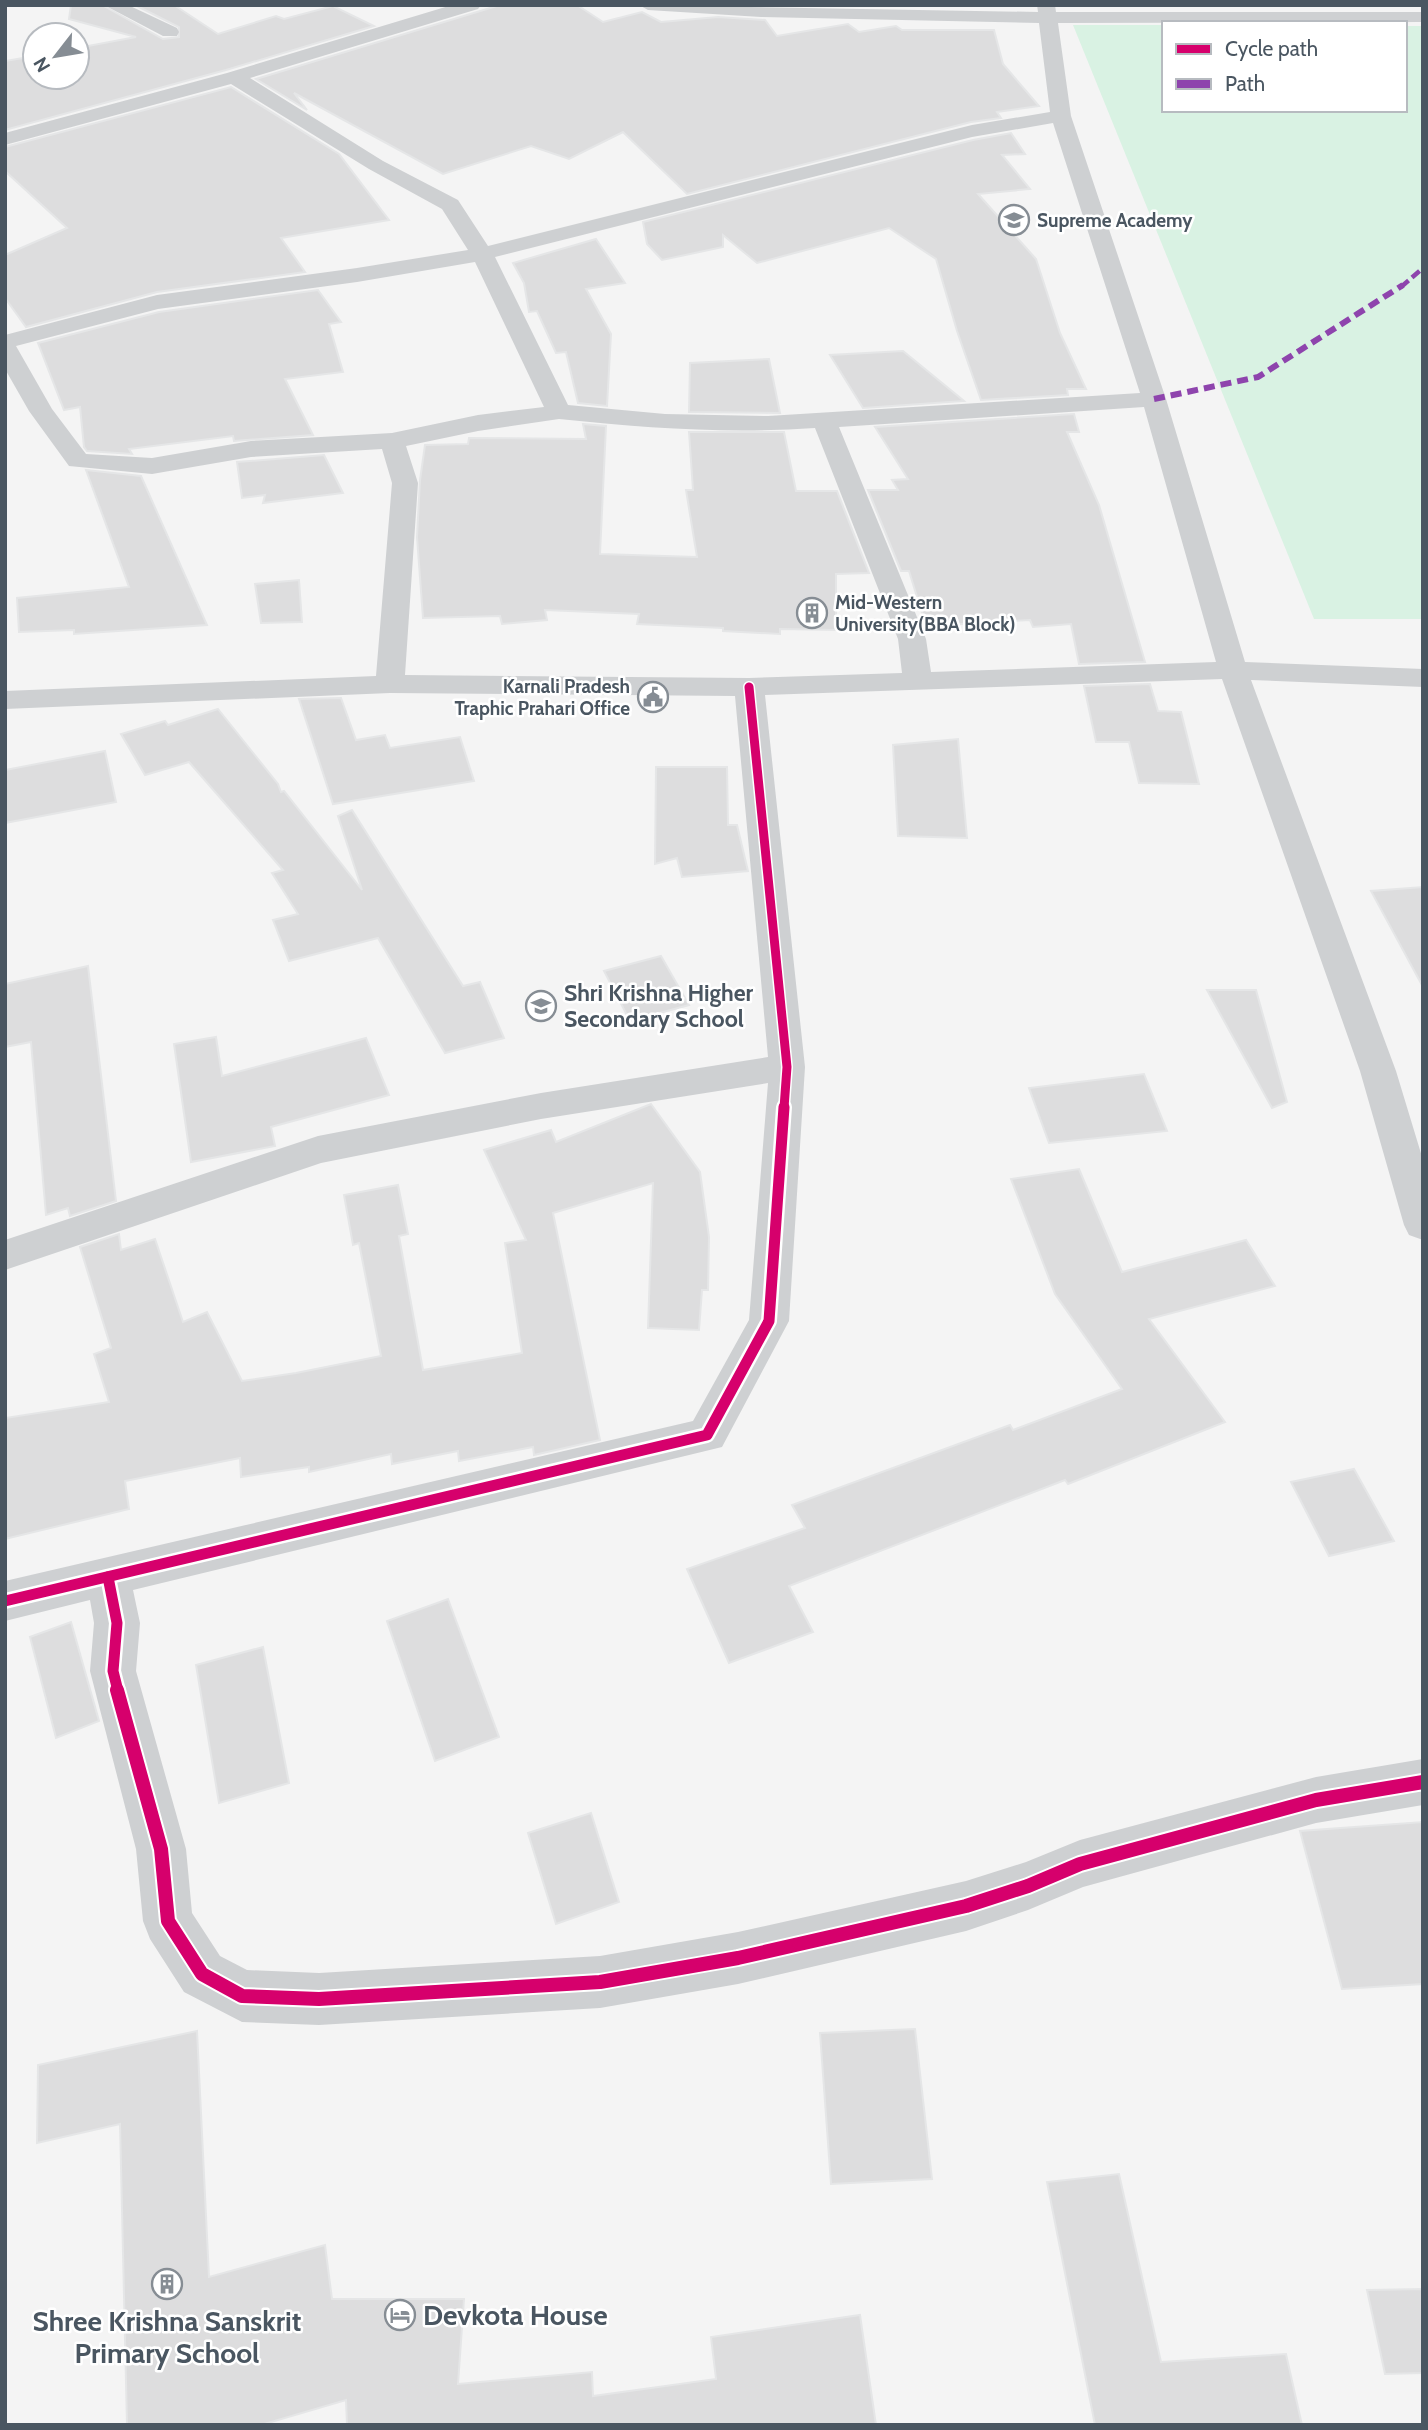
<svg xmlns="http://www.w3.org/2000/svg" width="1428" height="2430" font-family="Cabin,sans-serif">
<rect width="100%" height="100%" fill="#f4f4f4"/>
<path fill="#d9f2e3" d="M 1073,25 L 1164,25 L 1164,110 L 1405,110 L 1405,26 L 1423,26 L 1423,619 L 1314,619 Z"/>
<g fill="#ddddde" stroke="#e5e6e7" stroke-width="2">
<path d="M 71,5 L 102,5 L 163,39 L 179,37 L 179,27 L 135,5 L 174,5 L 218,34 L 276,16 L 284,19 L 333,6 L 374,26 L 226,70 L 5,130 L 5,61 L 35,56 L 35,77 L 77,77 L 77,48 L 136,37 L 69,19 Z"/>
<path d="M 500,5 L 577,5 L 603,22 L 642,12 L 661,22 L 718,17 L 765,20 L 777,36 L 848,24 L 859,32 L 896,26 L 902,30 L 994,30 L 1003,64 L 1039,106 L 997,112 L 1001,118 L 971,122 L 687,194 L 623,132 L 569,159 L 531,146 L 443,174 L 294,93 L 307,110 L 256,79 Z"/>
<path d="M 231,87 L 339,154 L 389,220 L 281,238 L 305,272 L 157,292 L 26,327 L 5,298 L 5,255 L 67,228 L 5,171 L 5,147 Z"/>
<path d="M 1011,133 L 1025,154 L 1002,155 L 1030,189 L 978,194 L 1036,259 L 1060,333 L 1086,389 L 1067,389 L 1068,395 L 981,400 L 957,331 L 936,259 L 889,228 L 757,263 L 723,235 L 723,247 L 662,260 L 647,244 L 643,222 L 973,140 Z"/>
<path d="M 596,239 L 625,283 L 586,289 L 611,334 L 607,406 L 578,403 L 566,352 L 556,353 L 537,311 L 529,312 L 524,283 L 513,263 Z"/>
<path d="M 318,290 L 341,322 L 329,324 L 343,372 L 285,379 L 313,435 L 234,441 L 233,436 L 129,449 L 132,454 L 87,451 L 84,447 L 80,407 L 64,410 L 38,343 L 159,312 Z"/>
<path d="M 903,351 L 964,401 L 863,408 L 830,355 Z"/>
<path d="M 769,359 L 780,413 L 689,412 L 690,363 Z"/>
<path d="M 1074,414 L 1079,432 L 1067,432 L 1099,505 L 1145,662 L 1079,664 L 1071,624 L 1033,627 L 1030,620 L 926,626 L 909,571 L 901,571 L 868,490 L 898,490 L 892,480 L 908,479 L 875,427 Z"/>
<path d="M 583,424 L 606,426 L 600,554 L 697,557 L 686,490 L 693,490 L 689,432 L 784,432 L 796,491 L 837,491 L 869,573 L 836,574 L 836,630 L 780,629 L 780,634 L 723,631 L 723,628 L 637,624 L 639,614 L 545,610 L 547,620 L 502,624 L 500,616 L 423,618 L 417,537 L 420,480 L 425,445 L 468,444 L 469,438 L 586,439 Z"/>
<path d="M 324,455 L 343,493 L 263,503 L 265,495 L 242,498 L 237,462 Z"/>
<path d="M 86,470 L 141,476 L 207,625 L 74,634 L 74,630 L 19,632 L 17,598 L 129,587 Z"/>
<path d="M 299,580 L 302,622 L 261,623 L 255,584 Z"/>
<path d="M 1150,684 L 1158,711 L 1181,712 L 1199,784 L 1139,783 L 1129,742 L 1096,742 L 1084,686 Z"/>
<path d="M 341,698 L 356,740 L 385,735 L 390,748 L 460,737 L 474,781 L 333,804 L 299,699 Z"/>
<path d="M 218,709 L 278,784 L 281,792 L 284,791 L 362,890 L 338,816 L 352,810 L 463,986 L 480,982 L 504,1038 L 445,1053 L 378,938 L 289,961 L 273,920 L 298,914 L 272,873 L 283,870 L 189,762 L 145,775 L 121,734 L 165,721 L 168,725 Z"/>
<path d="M 958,739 L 967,838 L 898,836 L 893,745 Z"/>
<path d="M 105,751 L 116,802 L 5,823 L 5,770 Z"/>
<path d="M 656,767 L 727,767 L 728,825 L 737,825 L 748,871 L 682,877 L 677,858 L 655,864 Z"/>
<path d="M 1423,887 L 1423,987 L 1371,891 Z"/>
<path d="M 661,956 L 689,1005 L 630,1021 L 604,971 Z"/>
<path d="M 88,966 L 116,1201 L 70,1216 L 68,1208 L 46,1215 L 31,1042 L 5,1047 L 5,984 Z"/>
<path d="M 1207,990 L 1256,990 L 1287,1102 L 1272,1108 Z"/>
<path d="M 216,1037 L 222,1076 L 366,1038 L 389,1095 L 271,1127 L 275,1146 L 191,1162 L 174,1044 Z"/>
<path d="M 1144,1074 L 1167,1131 L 1049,1143 L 1029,1088 Z"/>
<path d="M 651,1104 L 700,1172 L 709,1237 L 708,1290 L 702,1290 L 699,1330 L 648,1328 L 653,1183 L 553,1213 L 600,1440 L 534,1455 L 533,1447 L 459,1461 L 458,1451 L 392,1464 L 391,1454 L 309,1472 L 309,1467 L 241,1477 L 240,1458 L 125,1481 L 129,1509 L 5,1539 L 5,1418 L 109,1402 L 94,1354 L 111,1348 L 80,1247 L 119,1234 L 121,1250 L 155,1239 L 183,1322 L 207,1312 L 242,1381 L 296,1373 L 381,1356 L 359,1243 L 353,1245 L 344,1195 L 398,1185 L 408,1234 L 399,1236 L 423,1370 L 522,1353 L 505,1243 L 526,1240 L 484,1150 L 551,1130 L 556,1142 Z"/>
<path d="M 1079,1169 L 1122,1272 L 1246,1240 L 1275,1286 L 1149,1319 L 1225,1422 L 1068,1484 L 1065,1480 L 789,1586 L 813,1632 L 729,1663 L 687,1569 L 805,1528 L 792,1505 L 1010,1425 L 1013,1430 L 1122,1389 L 1055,1294 L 1011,1179 Z"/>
<path d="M 1354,1469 L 1394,1541 L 1329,1556 L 1291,1482 Z"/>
<path d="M 448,1599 L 499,1737 L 435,1761 L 387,1621 Z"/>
<path d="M 71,1622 L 99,1721 L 56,1738 L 30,1637 Z"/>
<path d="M 263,1647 L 289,1783 L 219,1803 L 196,1665 Z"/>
<path d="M 591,1813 L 619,1902 L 556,1924 L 528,1833 Z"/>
<path d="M 1423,1822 L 1423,1984 L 1342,1989 L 1300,1831 Z"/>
<path d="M 915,2029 L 932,2179 L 831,2184 L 820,2033 Z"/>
<path d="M 197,2031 L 209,2277 L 325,2245 L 332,2299 L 464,2299 L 458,2384 L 592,2372 L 593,2396 L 716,2379 L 711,2337 L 860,2315 L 876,2425 L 347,2425 L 346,2400 L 261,2425 L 127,2425 L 120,2124 L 37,2143 L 38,2065 Z"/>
<path d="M 1119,2174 L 1161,2362 L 1286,2354 L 1302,2425 L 1095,2425 L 1047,2182 Z"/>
<path d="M 1423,2289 L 1423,2373 L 1385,2374 L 1367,2290 Z"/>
</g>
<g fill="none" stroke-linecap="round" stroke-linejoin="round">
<g fill="#ced0d2" fill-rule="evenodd">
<path d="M 104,5 L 128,5 L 177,28 L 179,32 L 177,36 L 163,36 Z"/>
<path d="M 452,5 L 481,5 L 478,9 L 250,78 L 383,161 L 458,200 L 488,246 L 972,125 L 1050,112 L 1039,23 L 761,17 L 648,10 L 639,5 L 1038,12 L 1037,5 L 1055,5 L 1056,12 L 1423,12 L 1423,22 L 1058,23 L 1071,116 L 1166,399 L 1245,662 L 1423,669 L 1423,687 L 1251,680 L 1396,1071 L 1423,1160 L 1423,1240 L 1409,1235 L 1404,1225 L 1360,1071 L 1222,679 L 765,695 L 805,1067 L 789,1321 L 722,1447 L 133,1590 L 140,1623 L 136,1671 L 186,1849 L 192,1913 L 220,1956 L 247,1970 L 319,1973 L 600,1956 L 738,1932 L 966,1881 L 1026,1862 L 1080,1840 L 1316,1777 L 1423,1759 L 1423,1805 L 1316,1823 L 1083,1887 L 1028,1910 L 966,1931 L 738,1984 L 600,2008 L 319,2025 L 242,2022 L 184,1992 L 150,1939 L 143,1921 L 136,1849 L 90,1671 L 94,1623 L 90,1600 L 5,1621 L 5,1581 L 693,1421 L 749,1320 L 768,1083 L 541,1119 L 321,1163 L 5,1270 L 5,1240 L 318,1136 L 541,1093 L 768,1057 L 735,696 L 390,693 L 5,709 L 5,691 L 376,676 L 392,483 L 382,449 L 251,457 L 152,474 L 69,466 L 29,411 L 5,369 L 5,335 L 157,295 L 357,268 L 468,250 L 442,209 L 369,169 L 231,84 L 5,145 L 5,133 L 227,73 ZM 1053,123 L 1140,393 L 768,416 L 665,414 L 568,405 L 495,257 L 972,137 ZM 475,262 L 544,407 L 478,415 L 392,433 L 251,441 L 152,458 L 86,454 L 52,409 L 16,346 L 158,309 L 357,282 ZM 1144,407 L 1216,662 L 931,672 L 926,639 L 839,427 ZM 559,419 C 645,428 729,434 815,428 L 898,639 L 902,673 L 749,678 L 405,675 L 418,483 L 406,446 L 478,431 Z"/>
</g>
<path stroke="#8e44ad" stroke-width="4.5" stroke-dasharray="10 4.5" stroke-linecap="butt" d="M 1401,287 L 1423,268"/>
<path stroke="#8e44ad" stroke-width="6" stroke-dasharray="11 6" stroke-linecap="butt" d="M 1154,399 L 1258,377 L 1403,285"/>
<g stroke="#fff" stroke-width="12">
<path id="cycleway-far2" d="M 749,687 L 787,1067 L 784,1108"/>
</g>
<g stroke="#fff" stroke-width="16">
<g id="cycleway-far1">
<path d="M 108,1577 L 117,1623 L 113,1671 L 118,1691"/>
<path d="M 5,1601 L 707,1435 L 769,1321 L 784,1107"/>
</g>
</g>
<g stroke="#fff" stroke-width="18">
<path id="cycleway" d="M 117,1690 L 161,1849 L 168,1921 L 202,1974 L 242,1996 L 319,1999 L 600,1982 L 738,1958 L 966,1906 L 1028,1886 L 1080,1864 L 1316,1800 L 1423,1782"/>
</g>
<use href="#cycleway-far2" stroke="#d6006c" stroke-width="9"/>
<use href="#cycleway-far1" stroke="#d6006c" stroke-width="11"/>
<use href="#cycleway" stroke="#d6006c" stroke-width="14"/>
</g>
<defs>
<g id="school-ring" transform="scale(1.575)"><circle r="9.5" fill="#fff" stroke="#868d94" stroke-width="1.5"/><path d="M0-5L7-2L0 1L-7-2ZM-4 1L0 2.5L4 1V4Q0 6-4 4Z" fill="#868d94"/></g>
<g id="building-ring" transform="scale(1.575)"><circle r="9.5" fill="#fff" stroke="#868d94" stroke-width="1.5"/><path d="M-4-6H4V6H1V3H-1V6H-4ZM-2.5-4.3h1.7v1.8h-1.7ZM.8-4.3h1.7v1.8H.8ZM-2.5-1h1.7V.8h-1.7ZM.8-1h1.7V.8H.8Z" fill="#868d94"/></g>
<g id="civic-ring" transform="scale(1.575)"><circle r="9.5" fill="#fff" stroke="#868d94" stroke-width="1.5"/><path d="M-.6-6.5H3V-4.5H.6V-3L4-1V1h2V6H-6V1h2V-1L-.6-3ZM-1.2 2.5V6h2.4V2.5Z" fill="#868d94"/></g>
<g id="hotel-ring" transform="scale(1.575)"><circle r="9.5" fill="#fff" stroke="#868d94" stroke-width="1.5"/><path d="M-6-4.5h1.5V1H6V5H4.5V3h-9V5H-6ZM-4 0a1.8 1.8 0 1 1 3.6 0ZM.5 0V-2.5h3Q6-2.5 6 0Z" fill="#868d94"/></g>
</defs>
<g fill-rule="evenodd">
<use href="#school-ring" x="1014" y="220"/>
<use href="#building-ring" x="812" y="613"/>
<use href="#civic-ring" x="653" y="697"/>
<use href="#school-ring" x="541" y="1006"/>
<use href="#building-ring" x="167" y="2284"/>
<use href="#hotel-ring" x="400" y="2315"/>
</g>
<g text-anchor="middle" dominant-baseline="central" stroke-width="5" stroke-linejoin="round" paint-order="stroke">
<g font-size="19" font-weight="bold" fill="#4a5661" stroke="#fff" text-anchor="start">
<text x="1037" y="220">Supreme Academy</text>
<text x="835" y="602">Mid-Western<tspan x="835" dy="22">University(BBA Block)</tspan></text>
<text x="630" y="686" text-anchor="end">Karnali Pradesh<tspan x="630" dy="22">Traphic Prahari Office</tspan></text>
</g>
<g font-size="23" font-weight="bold" fill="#4a5661" stroke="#fff" text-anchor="start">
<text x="564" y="993">Shri Krishna Higher<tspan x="564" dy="26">Secondary School</tspan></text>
</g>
<g font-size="28" font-weight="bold" fill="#4a5661" stroke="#fff" text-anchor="start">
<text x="423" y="2315">Devkota House</text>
<text x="167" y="2321" text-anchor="middle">Shree Krishna Sanskrit<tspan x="167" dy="32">Primary School</tspan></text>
</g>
</g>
<rect width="1428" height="2430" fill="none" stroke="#4a5661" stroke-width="14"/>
<rect x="1162" y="21" width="245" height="91" fill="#ffffff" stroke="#b7bbc0" stroke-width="2"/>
<rect x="1176" y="44" width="35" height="10" fill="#d6006c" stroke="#b7bbc0" stroke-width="2"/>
<text x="1225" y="56" font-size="21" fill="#4a5661">Cycle path</text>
<rect x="1176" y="79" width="35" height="10" fill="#8e44ad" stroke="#b7bbc0" stroke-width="2"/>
<text x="1225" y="91" font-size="21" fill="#4a5661">Path</text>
<g transform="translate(56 56) rotate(239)"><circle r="33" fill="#ffffff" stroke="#b7bbc0" stroke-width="2"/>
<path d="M0-5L12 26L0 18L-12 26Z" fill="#868d94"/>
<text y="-10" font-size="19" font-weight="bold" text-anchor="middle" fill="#4a5661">N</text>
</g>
</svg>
